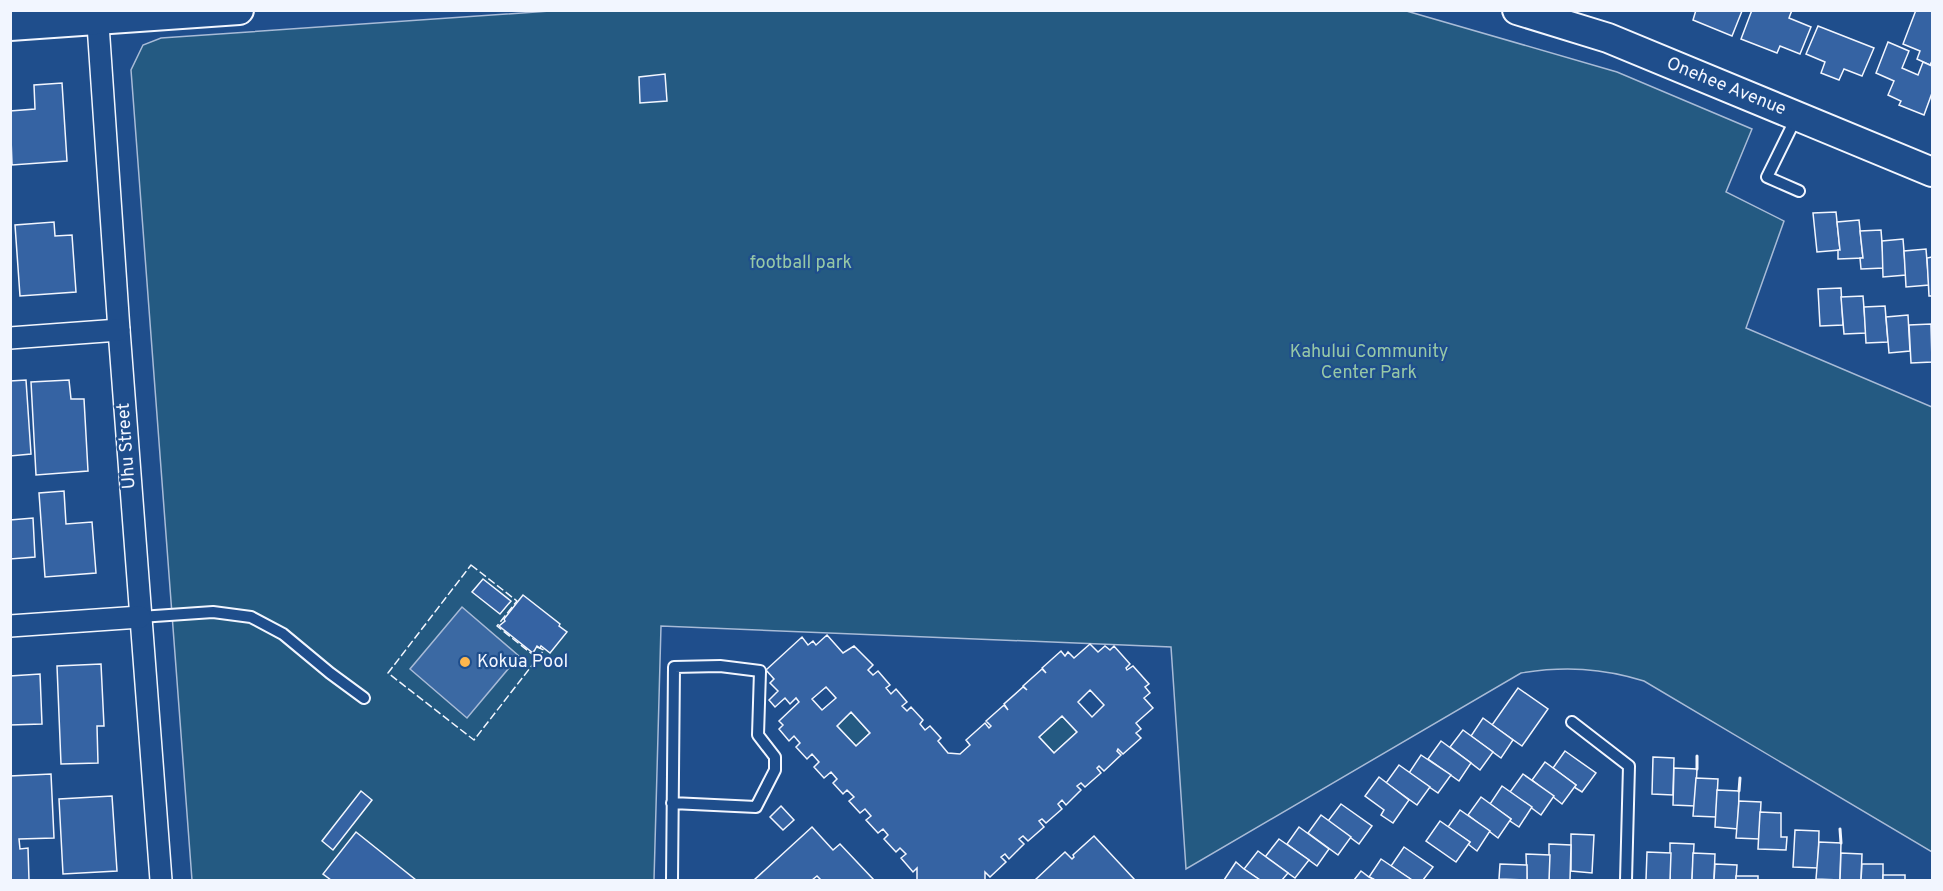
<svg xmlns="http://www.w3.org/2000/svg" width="1943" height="891" font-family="Overpass,sans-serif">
<rect width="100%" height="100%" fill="#1f4e8c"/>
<g fill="#245a82" stroke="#a8bbd7" stroke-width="1.5">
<path d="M 1403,10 L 1617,72 L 1752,129 L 1726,192 L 1784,221 L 1746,328 L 1932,407 L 1932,852 L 1644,681 C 1602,668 1564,666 1521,673 L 1186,869 L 1171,647 L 661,626 L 654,880 L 192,880 L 131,70 L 143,45 L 161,38 L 550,11 Z"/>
<path d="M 851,712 L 870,733 L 856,746 L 837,726 Z"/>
<path d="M 1062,716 L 1077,732 L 1054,753 L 1039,737 Z"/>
</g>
<path fill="#3b69a3" stroke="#a8bbd7" stroke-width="1.5" d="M 462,607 L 519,656 L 467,718 L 410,669 Z"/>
<g fill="#3563a3" stroke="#f2f6ff" stroke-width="1.5" fill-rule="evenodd">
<path d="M 1696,10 L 1741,10 L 1742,11 L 1732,36 L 1693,20 Z"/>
<path d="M 1752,10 L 1792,10 L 1789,18 L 1811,27 L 1800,54 L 1780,46 L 1777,53 L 1741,39 Z"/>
<path d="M 1916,10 L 1932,10 L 1932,61 L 1930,65 L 1917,59 L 1920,51 L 1903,44 Z"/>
<path d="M 1818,26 L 1874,48 L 1862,76 L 1844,69 L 1839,80 L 1821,73 L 1825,62 L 1806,54 Z"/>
<path d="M 1888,42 L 1909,51 L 1902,68 L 1918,75 L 1923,62 L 1932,66 L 1932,93 L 1924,115 L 1899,105 L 1901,101 L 1888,95 L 1894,81 L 1876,73 Z"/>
<path d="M 665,74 L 667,101 L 640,103 L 639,77 Z"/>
<path d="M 62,83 L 67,161 L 12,165 L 10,111 L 35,109 L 34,85 Z"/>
<path d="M 1836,212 L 1840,250 L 1817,252 L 1813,213 Z"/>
<path d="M 1859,220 L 1863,258 L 1838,259 L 1838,250 L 1840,250 L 1837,222 Z"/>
<path d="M 54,222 L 55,236 L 72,235 L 76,292 L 20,296 L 15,225 Z"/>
<path d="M 1881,230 L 1884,268 L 1861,269 L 1860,258 L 1863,258 L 1860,231 Z"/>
<path d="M 1903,239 L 1906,275 L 1883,277 L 1882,241 Z"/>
<path d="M 1926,249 L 1929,285 L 1906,287 L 1904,251 Z"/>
<path d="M 1932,257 L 1932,296 L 1929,296 L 1927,258 Z"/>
<path d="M 1841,288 L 1843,325 L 1820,326 L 1818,289 Z"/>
<path d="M 1863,296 L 1866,333 L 1844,334 L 1841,297 Z"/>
<path d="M 1885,306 L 1888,342 L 1866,343 L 1864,307 Z"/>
<path d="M 1908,315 L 1910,351 L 1889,353 L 1886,317 Z"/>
<path d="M 1931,324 L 1932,362 L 1911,363 L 1909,325 Z"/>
<path d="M 26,380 L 31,454 L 10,456 L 10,381 Z"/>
<path d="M 69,380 L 71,399 L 84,399 L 88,471 L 36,475 L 31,382 Z"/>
<path d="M 64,491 L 66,524 L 92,522 L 96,573 L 45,577 L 39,493 Z"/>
<path d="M 33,518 L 35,557 L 10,559 L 10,520 Z"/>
<path d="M 483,579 L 511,601 L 500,614 L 472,592 Z"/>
<path d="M 523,595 L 560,624 L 559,626 L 567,632 L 550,653 L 541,646 L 540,648 L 537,646 L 533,653 L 499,626 L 505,621 L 504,619 Z"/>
<path d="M 827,635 L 843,653 L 854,646 L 873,665 L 868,670 L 873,675 L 878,671 L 890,685 L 886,688 L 891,694 L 896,689 L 907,702 L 902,706 L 907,711 L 911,707 L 923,720 L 920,724 L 925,730 L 930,726 L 941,738 L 938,741 L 948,753 L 960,754 L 970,745 L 966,740 L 985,723 L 989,728 L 991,726 L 986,721 L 1004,705 L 1008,710 L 1004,704 L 1023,687 L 1027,690 L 1023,686 L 1042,669 L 1046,673 L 1042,668 L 1061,651 L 1065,656 L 1068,652 L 1074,658 L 1090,644 L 1098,652 L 1105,646 L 1110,650 L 1114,646 L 1130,664 L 1126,668 L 1127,670 L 1133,666 L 1149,684 L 1145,687 L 1150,693 L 1144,698 L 1153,708 L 1136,723 L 1141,729 L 1136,733 L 1141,738 L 1123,754 L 1118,749 L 1117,751 L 1121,755 L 1104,771 L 1099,766 L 1097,768 L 1101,773 L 1085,787 L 1081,783 L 1077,786 L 1081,790 L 1066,805 L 1062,800 L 1058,804 L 1062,809 L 1046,823 L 1042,819 L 1039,821 L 1044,827 L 1028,841 L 1023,836 L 1019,839 L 1024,844 L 1009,859 L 1005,854 L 1001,857 L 1006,862 L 990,877 L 985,872 L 985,880 L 917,880 L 917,868 L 913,872 L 901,858 L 906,854 L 900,848 L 896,852 L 884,839 L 888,835 L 883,829 L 878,833 L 866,820 L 871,816 L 865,809 L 860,813 L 849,801 L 854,797 L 847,790 L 843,794 L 833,783 L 837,779 L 831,772 L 824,778 L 814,767 L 819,762 L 812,754 L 807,759 L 796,747 L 800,743 L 794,736 L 789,741 L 779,729 L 783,725 L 779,721 L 799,702 L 796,698 L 790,704 L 785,698 L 775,707 L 769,700 L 778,691 L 770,683 L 774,679 L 766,670 L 802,637 L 808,645 L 813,641 L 816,645 ZM 826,687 L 836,698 L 822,710 L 812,699 ZM 1090,690 L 1104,705 L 1092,717 L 1078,702 ZM 851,712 L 870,733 L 856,746 L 837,726 ZM 1062,716 L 1077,732 L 1054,753 L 1039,737 Z"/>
<path d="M 101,664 L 104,726 L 97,726 L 98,763 L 61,764 L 57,666 Z"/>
<path d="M 40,674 L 42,724 L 10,725 L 10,676 Z"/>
<path d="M 1518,688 L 1548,709 L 1522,746 L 1492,725 Z"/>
<path d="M 1483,718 L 1513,740 L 1501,758 L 1471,736 Z"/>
<path d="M 1463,730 L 1493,752 L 1480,770 L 1450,747 Z"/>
<path d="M 1441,741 L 1471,763 L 1459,781 L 1428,759 Z"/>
<path d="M 1565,751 L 1596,773 L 1582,792 L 1574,787 L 1576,785 L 1553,768 Z"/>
<path d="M 1421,755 L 1451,775 L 1438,793 L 1409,773 Z"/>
<path d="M 1653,757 L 1674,758 L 1673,795 L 1652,794 Z"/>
<path d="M 1545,762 L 1576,785 L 1562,804 L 1532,780 Z"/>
<path d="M 1399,765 L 1430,787 L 1417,805 L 1386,783 Z"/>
<path d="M 1674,768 L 1697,769 L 1695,806 L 1673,805 Z"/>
<path d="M 51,774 L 54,838 L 19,839 L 20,849 L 28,848 L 29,880 L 10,880 L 10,776 Z"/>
<path d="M 1523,774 L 1554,796 L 1541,815 L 1510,792 Z"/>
<path d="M 1379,777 L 1409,800 L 1393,823 L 1381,815 L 1384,810 L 1365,796 Z"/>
<path d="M 1696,778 L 1718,779 L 1716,817 L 1693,816 Z"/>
<path d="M 1502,786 L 1532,807 L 1519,827 L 1510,821 L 1511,819 L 1490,804 Z"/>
<path d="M 1717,790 L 1739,791 L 1738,829 L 1715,827 Z"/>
<path d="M 361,791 L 372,800 L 333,850 L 322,841 Z"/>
<path d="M 112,796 L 117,871 L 63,874 L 59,799 Z"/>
<path d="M 1481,797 L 1511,819 L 1498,838 L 1468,815 Z"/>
<path d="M 1739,801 L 1761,802 L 1759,839 L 1736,838 Z"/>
<path d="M 1341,804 L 1372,826 L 1359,844 L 1328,821 Z"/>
<path d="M 781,806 L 794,820 L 783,830 L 770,817 Z"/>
<path d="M 1460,810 L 1490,831 L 1477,851 L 1468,844 L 1470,842 L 1448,827 Z"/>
<path d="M 1760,812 L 1781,813 L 1781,837 L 1787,837 L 1786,850 L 1758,849 Z"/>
<path d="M 1321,815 L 1351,837 L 1338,855 L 1308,833 Z"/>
<path d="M 1440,821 L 1470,842 L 1456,862 L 1426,841 Z"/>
<path d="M 812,827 L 833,850 L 840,844 L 874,880 L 821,880 L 817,876 L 812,880 L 754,880 Z"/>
<path d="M 1299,827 L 1329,849 L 1317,866 L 1287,844 Z"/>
<path d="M 1795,830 L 1819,831 L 1818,868 L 1793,867 Z"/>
<path d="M 356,832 L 416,880 L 331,880 L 323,874 Z"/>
<path d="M 1571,834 L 1594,835 L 1592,873 L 1571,871 Z"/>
<path d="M 1094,836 L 1135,880 L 1035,880 L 1065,852 L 1072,859 L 1074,857 L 1073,855 Z"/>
<path d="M 1279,839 L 1309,860 L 1295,878 L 1265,857 Z"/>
<path d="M 1819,842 L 1841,843 L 1840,880 L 1816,879 Z"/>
<path d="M 1670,843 L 1694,844 L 1692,880 L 1670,880 Z"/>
<path d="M 1549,844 L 1571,845 L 1570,880 L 1549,880 Z"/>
<path d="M 1404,847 L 1433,867 L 1423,880 L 1412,880 L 1391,866 Z"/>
<path d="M 1258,851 L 1288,873 L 1282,880 L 1260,880 L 1244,869 Z"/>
<path d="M 1647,852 L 1671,853 L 1670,880 L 1646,880 Z"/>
<path d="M 1693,853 L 1715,854 L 1714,880 L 1692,880 Z"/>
<path d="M 1841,853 L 1862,854 L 1861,880 L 1838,880 L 1840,880 Z"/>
<path d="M 1526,854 L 1550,855 L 1549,880 L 1527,880 Z"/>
<path d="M 1381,859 L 1412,880 L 1375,880 L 1369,877 Z"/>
<path d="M 1236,862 L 1244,869 L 1260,880 L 1224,880 Z"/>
<path d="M 1500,864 L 1527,865 L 1527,880 L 1499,879 Z"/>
<path d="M 1715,864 L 1737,865 L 1736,880 L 1714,880 Z"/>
<path d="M 1862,864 L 1883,864 L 1883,880 L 1861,880 Z"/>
<path d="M 1361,871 L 1369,877 L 1375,880 L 1354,880 Z"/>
<rect x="1883" y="875" width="22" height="5"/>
<rect x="1736" y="876" width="22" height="4"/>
</g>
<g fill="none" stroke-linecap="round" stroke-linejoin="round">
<g stroke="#f2f6ff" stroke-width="14">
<g id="lane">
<path d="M 1797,116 L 1767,177 L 1799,191"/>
<path d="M 140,617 L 213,612 L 251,617 L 283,634 L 330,673 L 364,698"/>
<path d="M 1572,722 L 1629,766 L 1626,880"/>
<path d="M 672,880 L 674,667 L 720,666 L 760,671 L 758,735 L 775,757 L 775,770 L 756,807 L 672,803"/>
</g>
</g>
<g stroke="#f2f6ff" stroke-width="24">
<g id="street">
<path d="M 97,10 L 119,330 L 161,880"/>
<path d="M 10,338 L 119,330"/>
<path d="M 10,626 L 140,617"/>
</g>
</g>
<g stroke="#f2f6ff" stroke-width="32">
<g id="secondary">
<path d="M 1517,10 L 1608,38 L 1932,172"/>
<path d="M 10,26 L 239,10"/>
</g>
</g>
<use href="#lane" stroke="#1f4e8c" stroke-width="10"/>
<use href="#street" stroke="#1f4e8c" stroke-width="21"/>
<use href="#secondary" stroke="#1f4e8c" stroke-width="28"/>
<path stroke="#f2f6ff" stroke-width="1.5" stroke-dasharray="8 3" stroke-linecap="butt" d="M 471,565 L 517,601 L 497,626 L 532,654 L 537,647 L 544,650 L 474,740 L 388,673 Z"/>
<g stroke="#f2f6ff" stroke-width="3">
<path d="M 1697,769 L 1697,756"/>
<path d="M 1739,791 L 1740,778"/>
<path d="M 1840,829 L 1841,843"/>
</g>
</g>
<circle fill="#ffb74d" stroke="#1f4e8c" stroke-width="2" cx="465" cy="662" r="6"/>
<g text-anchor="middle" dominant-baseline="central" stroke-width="4.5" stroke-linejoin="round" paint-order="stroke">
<g font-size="18" fill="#f2f6ff" stroke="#1f4e8c">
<text transform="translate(1726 87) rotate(22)">Onehee Avenue</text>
<text transform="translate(127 446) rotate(-94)">Uhu Street</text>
</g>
<g font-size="18" fill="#97c8a6" stroke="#1f4e8c">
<text x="801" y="263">football park</text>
<text x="1369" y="352">Kahului Community<tspan x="1369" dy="21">Center Park</tspan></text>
</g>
<g font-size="18" fill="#f2f6ff" stroke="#1f4e8c" text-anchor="start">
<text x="477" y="662">Kokua Pool</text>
</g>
</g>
<rect width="1943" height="891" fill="none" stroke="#f2f6ff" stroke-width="24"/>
</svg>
